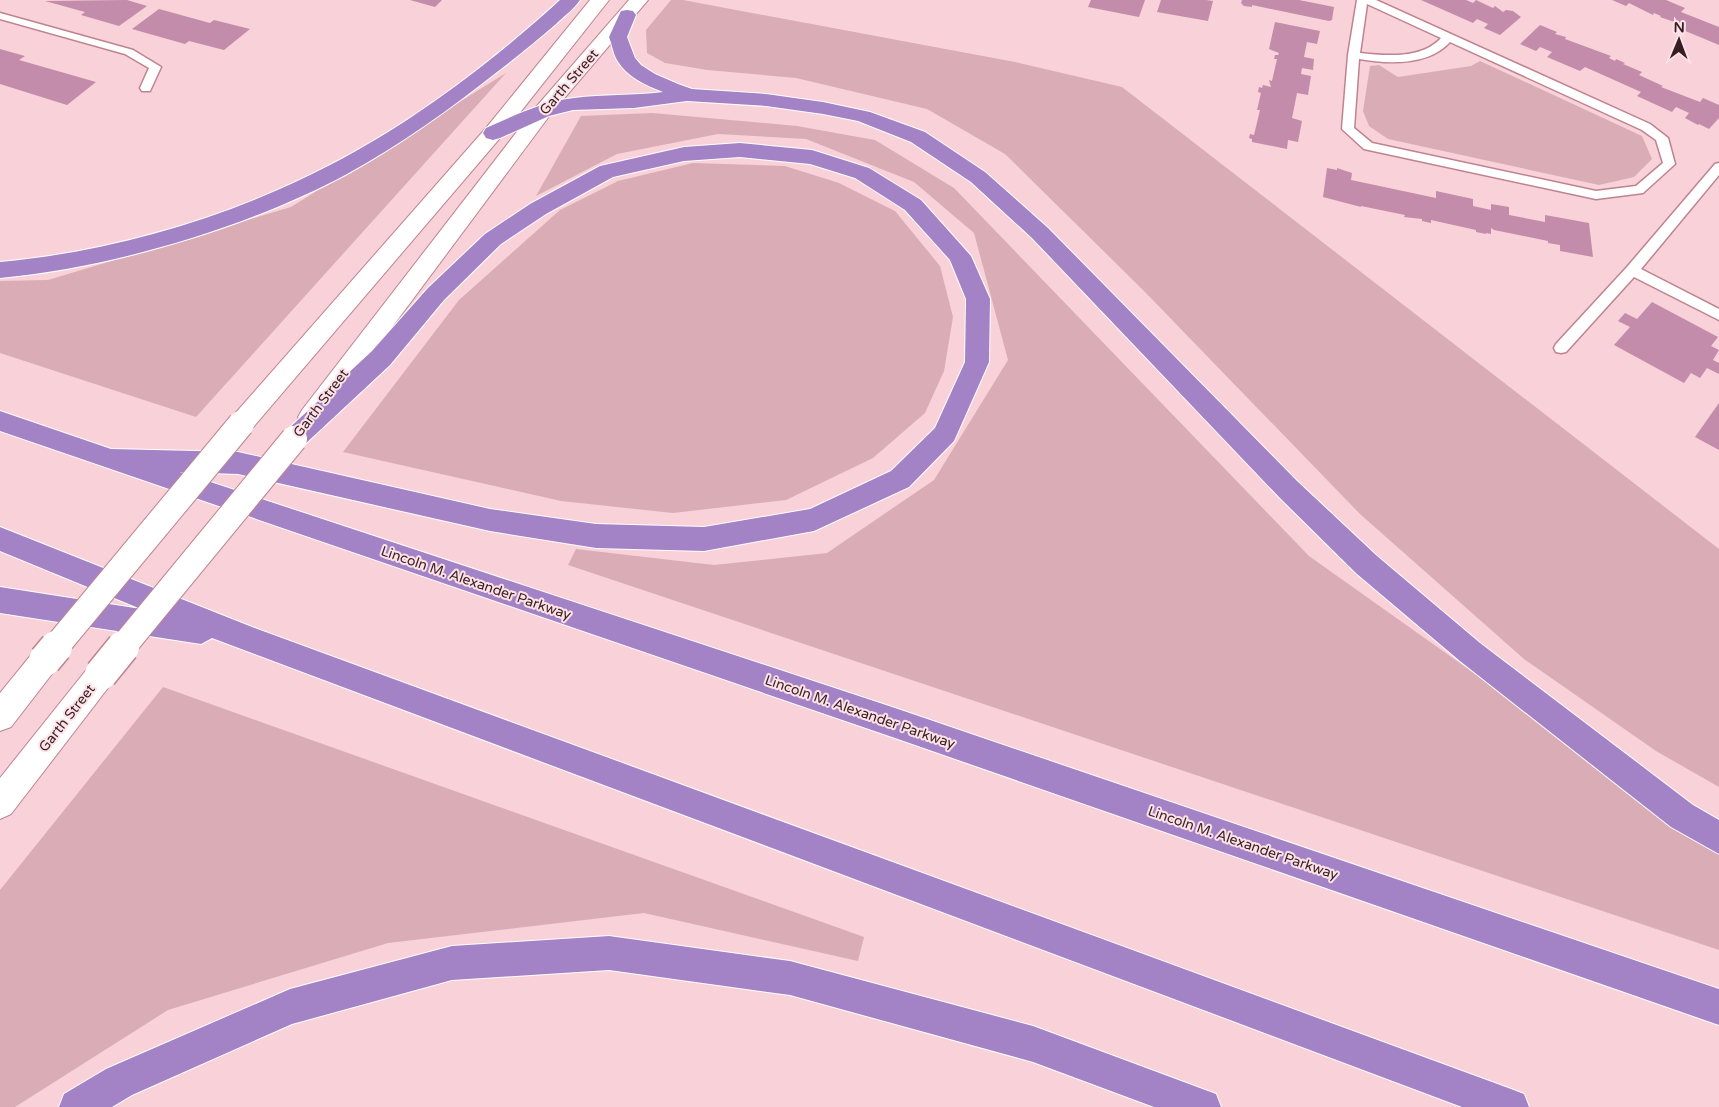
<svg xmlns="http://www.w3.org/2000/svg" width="1719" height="1107" font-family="'Varela Round',sans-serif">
<rect width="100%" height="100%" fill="#f9d1d9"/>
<g fill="#daadb6">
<path d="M 671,0 L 683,0 L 1015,62 L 1122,87 L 1719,549 L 1719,787 L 1656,751 L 1524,659 L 1360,514 L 1145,292 L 1005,154 L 927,109 L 796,78 L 707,70 L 665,63 L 647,53 L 646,30 Z"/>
<path d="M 1480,61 L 1642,136 L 1652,159 L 1634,177 L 1599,185 L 1388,139 L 1369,126 L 1363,111 L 1370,66 L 1379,65 L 1398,77 L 1471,66 Z"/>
<path d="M 506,73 L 196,417 L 0,353 L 0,281 L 48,280 L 291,207 Z"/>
<path d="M 652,113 L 797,126 L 875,140 L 954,188 L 1309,556 L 1719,847 L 1719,950 L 568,565 L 576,549 L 714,565 L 827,553 L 934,480 L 1008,360 L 974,233 L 914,182 L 806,139 L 718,134 L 617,154 L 536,196 L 581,116 Z"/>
<path d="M 693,163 L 785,166 L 839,183 L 895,211 L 940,266 L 953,317 L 944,371 L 925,413 L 873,458 L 786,500 L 673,513 L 561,501 L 343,452 L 459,300 L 560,210 L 618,181 Z"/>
<path d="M 163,687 L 864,937 L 858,961 L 644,913 L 388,943 L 168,1010 L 15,1107 L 0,1107 L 0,890 Z"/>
</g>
<g fill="#c28caa">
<path d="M 127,0 L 147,6 L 119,26 L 81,15 L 85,12 L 45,1 Z"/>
<path d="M 410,0 L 442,0 L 435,7 Z"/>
<path d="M 1091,0 L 1145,0 L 1139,17 L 1088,7 Z"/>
<path d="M 1161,0 L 1206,0 L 1213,1 L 1208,21 L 1157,12 Z"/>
<path d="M 1242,0 L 1299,0 L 1334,7 L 1332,20 L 1329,21 L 1252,5 L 1252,7 L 1244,6 L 1241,3 Z"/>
<path d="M 1421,0 L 1466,0 L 1473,3 L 1476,0 L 1493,8 L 1495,6 L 1503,12 L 1506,10 L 1513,11 L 1521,17 L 1500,35 L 1484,28 L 1488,24 L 1477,19 L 1473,23 Z"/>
<path d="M 1612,0 L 1666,0 L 1685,8 L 1681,12 L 1719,27 L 1719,45 L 1683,30 L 1686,26 L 1660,17 L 1661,16 L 1654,13 L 1653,15 L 1629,3 L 1626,6 Z"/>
<path d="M 159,9 L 210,23 L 214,20 L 250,29 L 224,50 L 189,41 L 185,44 L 132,29 Z"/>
<path d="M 1275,22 L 1320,31 L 1317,44 L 1307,42 L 1304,57 L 1314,59 L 1313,70 L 1302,68 L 1301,74 L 1311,76 L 1308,95 L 1297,93 L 1292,118 L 1302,121 L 1298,142 L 1288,140 L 1287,149 L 1252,142 L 1252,139 L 1249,138 L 1250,134 L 1254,135 L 1260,110 L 1257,110 L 1261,93 L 1258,92 L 1259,87 L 1262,88 L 1263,85 L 1271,87 L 1269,80 L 1272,81 L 1277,59 L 1274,59 L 1275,55 L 1278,55 L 1279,53 L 1269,49 Z"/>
<path d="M 1540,25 L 1557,32 L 1555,34 L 1566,37 L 1565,39 L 1611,56 L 1609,58 L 1615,61 L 1616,59 L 1625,63 L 1623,64 L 1642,72 L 1639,75 L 1663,86 L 1661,87 L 1700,102 L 1703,98 L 1719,105 L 1719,118 L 1709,129 L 1699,124 L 1698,125 L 1685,118 L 1689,113 L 1676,107 L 1672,112 L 1637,96 L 1641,92 L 1585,67 L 1580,71 L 1547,57 L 1552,52 L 1540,47 L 1536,51 L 1520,44 Z"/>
<path d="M 0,49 L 25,56 L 19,60 L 96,82 L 67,105 L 0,84 Z"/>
<path d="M 1327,168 L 1337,170 L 1337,168 L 1352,173 L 1351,180 L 1436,198 L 1436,191 L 1473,199 L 1473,206 L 1491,210 L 1491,204 L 1509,207 L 1509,215 L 1545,222 L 1545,215 L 1589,223 L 1593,257 L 1560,251 L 1560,245 L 1548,243 L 1548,241 L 1494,230 L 1491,228 L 1491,234 L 1486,233 L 1486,234 L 1476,232 L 1476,230 L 1431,220 L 1431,223 L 1422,221 L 1422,219 L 1404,217 L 1405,215 L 1361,206 L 1361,207 L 1323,197 Z"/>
<path d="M 1652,302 L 1718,337 L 1711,346 L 1719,350 L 1713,360 L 1719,363 L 1719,374 L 1707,368 L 1700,378 L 1691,373 L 1684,383 L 1614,345 L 1630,327 L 1618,321 L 1625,313 L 1637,319 Z"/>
<path d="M 1719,403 L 1719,450 L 1695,437 Z"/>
</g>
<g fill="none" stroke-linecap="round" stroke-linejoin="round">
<g stroke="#bf8390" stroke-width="3">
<g id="lane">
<path d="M 1357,0 L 1376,0 L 1650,124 L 1668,138 L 1675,164 L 1643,193 L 1596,199 L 1364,149 L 1342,129 L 1348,55 ZM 1367,4 L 1441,38 C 1422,59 1387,56 1360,53 ZM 1450,42 L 1642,130 L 1656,140 L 1663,163 L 1636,186 L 1596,191 L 1372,143 L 1354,128 L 1359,59 C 1389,64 1428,66 1450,42 Z"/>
<path d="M 0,13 L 133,50 L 161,67 L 150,91 L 142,91 L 140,88 L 149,68 L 125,54 L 0,19 Z"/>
<path d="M 1719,163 L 1719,175 L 1641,269 L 1719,309 L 1719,320 L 1634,277 L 1566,352 L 1561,353 L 1556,352 L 1554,348 L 1556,344 L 1627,267 L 1715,164 Z"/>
</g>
</g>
<g stroke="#bf8390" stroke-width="2">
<g id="secondary">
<path d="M 590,0 L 609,0 L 500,138 L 250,431 L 241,434 L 232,431 L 228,424 L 232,417 L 486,128 Z"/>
<path d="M 629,0 L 648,0 L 550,115 L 320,424 L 311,427 L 302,424 L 298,417 L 302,410 L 536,107 Z"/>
<path d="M 45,646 L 55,650 L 60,660 L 55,670 L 11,727 L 0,731 L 0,693 L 35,650 Z"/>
<path d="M 101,660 L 111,664 L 116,674 L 111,684 L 11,814 L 0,819 L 0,778 L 91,664 Z"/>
</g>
</g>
<g stroke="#fff" stroke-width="2">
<g id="highway">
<path d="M 560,0 L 580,0 C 574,9 564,16 556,24 C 537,40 517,57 497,72 C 450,109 400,145 347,174 C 249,227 111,268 0,278 L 0,262 C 111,252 231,217 330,165 C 412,123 492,62 560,0 Z"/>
<path d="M 627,10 L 633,11 L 636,15 L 627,37 L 635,58 L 641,65 L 655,74 L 678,84 L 692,89 L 766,94 L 823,102 L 870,112 L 925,132 L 985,172 L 1048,228 L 1297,481 L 1377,556 L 1480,643 L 1693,805 L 1719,820 L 1719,854 L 1671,827 L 1460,661 L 1357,574 L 1279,497 L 1032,238 L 971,182 L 911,142 L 858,121 L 823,114 L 766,106 L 687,101 L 634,108 L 573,110 L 549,116 L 500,138 L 493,140 L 486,138 L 483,133 L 486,128 C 514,116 543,101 574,98 C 603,94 633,96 663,92 C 645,85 627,77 617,60 C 613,53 612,44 609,37 L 621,11 Z"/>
<path d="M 740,143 L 812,150 L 869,168 L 921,200 L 971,256 L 990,299 L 989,362 L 954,441 L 909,487 L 814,531 L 704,551 L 596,548 L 490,531 L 238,474 L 180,472 L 895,708 L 1719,989 L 1719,1025 L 895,738 L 0,431 L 0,411 L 111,449 L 238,452 L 490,509 L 596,524 L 704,527 L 810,509 L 891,471 L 935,428 L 965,362 L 966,299 L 950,260 L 905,210 L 855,178 L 810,164 L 740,157 L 684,161 L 613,177 L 546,214 L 501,244 L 444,300 L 390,365 L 303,446 L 294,449 L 285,446 L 281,439 L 285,432 L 372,351 L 428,288 L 485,234 L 530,204 L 600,166 L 684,147 Z"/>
<path d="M 0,527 L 252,627 L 1511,1089 L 1524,1094 L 1529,1107 L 1462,1107 L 212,638 L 201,644 L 0,613 L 0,587 L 141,609 L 0,551 Z"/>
<path d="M 609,936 L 790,961 L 1033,1026 L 1216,1094 L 1221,1107 L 1154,1107 L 1033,1062 L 790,995 L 609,970 L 452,980 L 292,1024 L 132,1095 L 112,1107 L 59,1107 L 64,1094 L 106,1069 L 290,989 L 452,946 Z"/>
</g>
</g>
<use href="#lane" fill="#fff" fill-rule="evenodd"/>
<use href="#secondary" fill="#fff" fill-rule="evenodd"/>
<use href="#highway" fill="#a383c6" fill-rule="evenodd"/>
<g stroke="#bf8390" stroke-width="28" stroke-linecap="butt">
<g id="secondary-bridge-far1">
<path d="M 55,648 L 241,424"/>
<path d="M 122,648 L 294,439"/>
</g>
</g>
<g stroke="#bf8390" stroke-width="35" stroke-linecap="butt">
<g id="secondary-bridge">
<path d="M 45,660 L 56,647"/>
<path d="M 101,674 L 123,647"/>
</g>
</g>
<use href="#secondary-bridge-far1" stroke="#fff" stroke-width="26"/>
<use href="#secondary-bridge" stroke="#fff" stroke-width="32"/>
</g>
<g text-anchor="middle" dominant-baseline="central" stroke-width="4" stroke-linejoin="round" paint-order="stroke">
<g font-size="14" fill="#361e23" stroke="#fde2e7">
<text transform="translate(569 82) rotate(-49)">Garth Street</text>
<text transform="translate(321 403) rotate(-53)">Garth Street</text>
<text transform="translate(476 583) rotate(19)">Lincoln M. Alexander Parkway</text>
<text transform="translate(860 712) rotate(19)">Lincoln M. Alexander Parkway</text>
<text transform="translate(67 718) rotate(-52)">Garth Street</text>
<text transform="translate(1243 843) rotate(19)">Lincoln M. Alexander Parkway</text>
</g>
</g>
<g transform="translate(1679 40) rotate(1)" stroke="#fde2e7" stroke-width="4" paint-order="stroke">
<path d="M0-4L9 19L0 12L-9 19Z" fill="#361e23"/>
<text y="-8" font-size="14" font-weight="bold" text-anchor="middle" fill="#361e23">N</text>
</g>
</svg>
